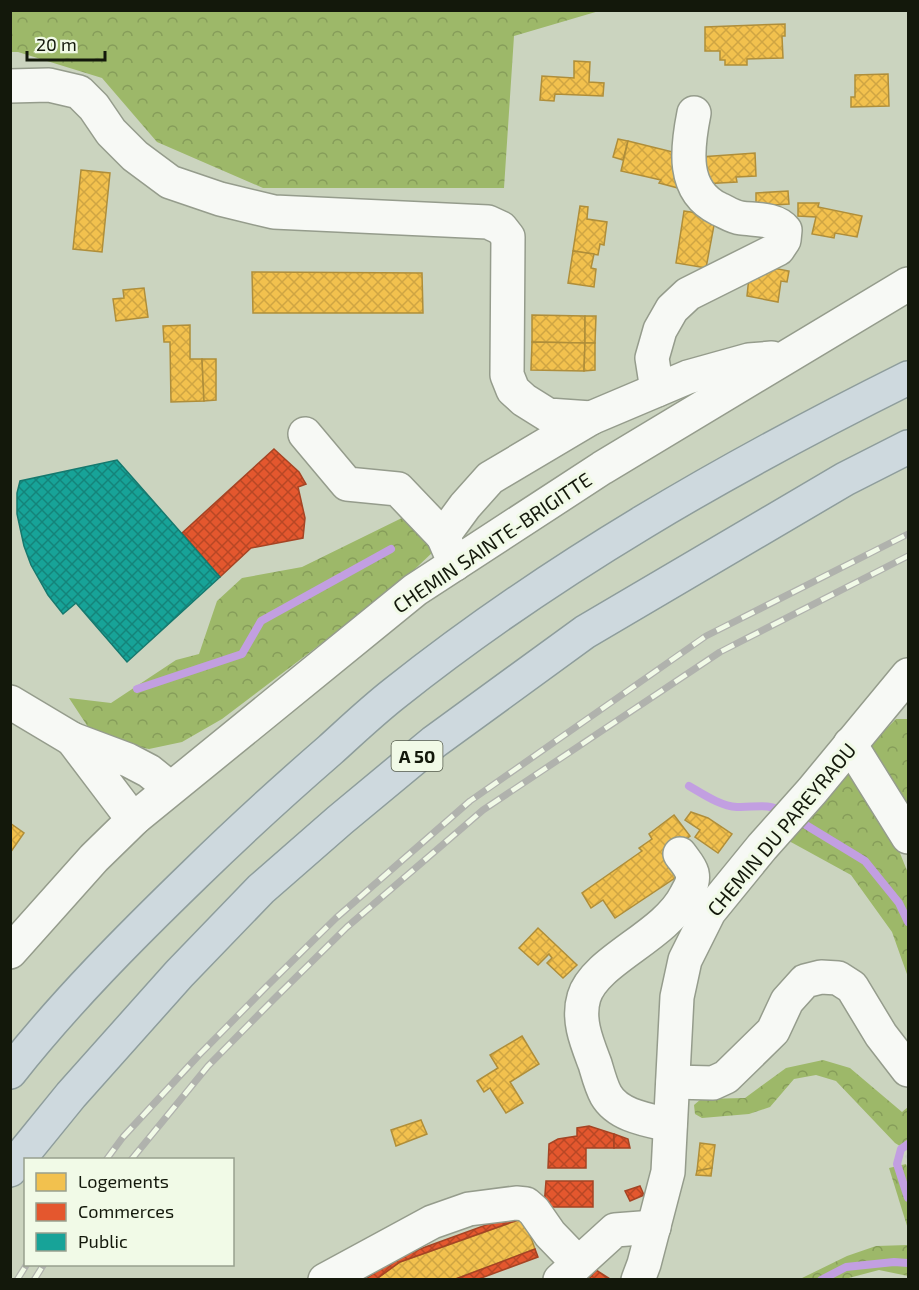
<svg xmlns="http://www.w3.org/2000/svg" width="919" height="1290" font-family="'Exo 2',sans-serif">
<defs>
<pattern id="forest-crowns" width="20" height="18" patternUnits="userSpaceOnUse" patternTransform="scale(1.5)"><rect width="20" height="18" fill="#9db869"/><path d="M2 6a3 3 0 1 1 6 0M12 15a3 3 0 1 1 6 0" fill="none" stroke="#869d5a"/></pattern>
<pattern id="homes-cross-hatch" width="8" height="8" patternUnits="userSpaceOnUse" patternTransform="scale(1.5)"><rect width="8" height="8" fill="#f2c14e"/><path d="M0 0l8 8M0 8l8-8" fill="none" stroke="#cfa543"/></pattern>
<pattern id="shops-cross-hatch" width="8" height="8" patternUnits="userSpaceOnUse" patternTransform="scale(1.5)"><rect width="8" height="8" fill="#e4572e"/><path d="M0 0l8 8M0 8l8-8" fill="none" stroke="#b84725"/></pattern>
<pattern id="public-cross-hatch" width="8" height="8" patternUnits="userSpaceOnUse" patternTransform="scale(1.5)"><rect width="8" height="8" fill="#17a398"/><path d="M0 0l8 8M0 8l8-8" fill="none" stroke="#14847a"/></pattern>
</defs>
<rect width="100%" height="100%" fill="#cbd4bf"/>
<g fill="url(#forest-crowns)">
<path d="M 10,11 L 11,10 L 599,11 L 514,36 L 504,188 L 263,188 L 157,142 L 102,78 L 18,52 L 11,52 Z"/>
<path d="M 410,514 L 434,551 L 397,586 L 222,719 L 182,742 L 149,749 L 115,742 L 88,727 L 69,698 L 111,703 L 176,660 L 199,654 L 217,601 L 242,578 L 302,567 Z"/>
<path d="M 896,719 L 908,719 L 908,810 L 867,748 Z"/>
<path d="M 853,767 L 891,831 L 908,873 L 908,977 L 892,932 L 851,875 L 789,841 Z"/>
<path d="M 823,1060 L 850,1068 L 902,1112 L 908,1107 L 908,1151 L 895,1143 L 836,1081 L 816,1075 L 794,1079 L 770,1107 L 749,1114 L 702,1118 L 695,1114 L 694,1105 L 701,1099 L 745,1098 L 786,1068 Z"/>
<path d="M 906,1164 L 908,1171 L 908,1229 L 889,1168 Z"/>
<path d="M 908,1245 L 908,1276 L 879,1270 L 845,1279 L 800,1279 L 847,1256 L 876,1246 Z"/>
</g>
<g fill="url(#homes-cross-hatch)" stroke="#af8e3a" stroke-width="1.5">
<path d="M 785,24 L 785,36 L 782,36 L 783,58 L 747,59 L 747,65 L 725,65 L 725,60 L 720,60 L 720,51 L 705,51 L 705,27 Z"/>
<path d="M 574,61 L 590,62 L 589,82 L 604,83 L 603,96 L 555,94 L 554,101 L 540,100 L 542,76 L 574,78 Z"/>
<path d="M 888,74 L 889,106 L 851,107 L 851,97 L 855,97 L 855,75 Z"/>
<path d="M 618,139 L 628,141 L 623,160 L 613,157 Z"/>
<path d="M 628,141 L 677,153 L 673,171 L 681,173 L 678,188 L 659,183 L 661,180 L 621,171 Z"/>
<path d="M 755,153 L 756,176 L 736,177 L 737,182 L 702,184 L 700,157 Z"/>
<path d="M 81,170 L 110,173 L 102,252 L 73,249 Z"/>
<path d="M 788,191 L 789,204 L 756,206 L 756,193 Z"/>
<path d="M 798,203 L 819,203 L 818,207 L 862,216 L 857,237 L 835,233 L 834,238 L 812,234 L 816,217 L 798,216 Z"/>
<path d="M 580,206 L 588,207 L 587,219 L 607,222 L 604,245 L 600,244 L 598,255 L 573,251 Z"/>
<path d="M 684,211 L 704,214 L 715,220 L 706,268 L 676,263 Z"/>
<path d="M 573,251 L 594,254 L 591,268 L 596,269 L 594,287 L 568,283 Z"/>
<path d="M 756,265 L 789,271 L 787,282 L 781,281 L 778,302 L 747,296 L 749,277 Z"/>
<path d="M 252,272 L 422,273 L 423,313 L 253,313 Z"/>
<path d="M 144,288 L 148,317 L 116,321 L 113,299 L 124,298 L 123,290 Z"/>
<path d="M 532,315 L 585,316 L 585,343 L 532,342 Z"/>
<path d="M 585,316 L 596,316 L 595,343 L 585,343 Z"/>
<path d="M 190,325 L 190,359 L 202,359 L 204,401 L 171,402 L 170,342 L 164,342 L 163,326 Z"/>
<path d="M 532,342 L 585,343 L 584,371 L 531,370 Z"/>
<path d="M 585,343 L 595,343 L 595,370 L 584,371 Z"/>
<path d="M 202,359 L 216,359 L 216,400 L 204,401 Z"/>
<path d="M 691,812 L 708,818 L 732,834 L 718,853 L 695,837 L 700,830 L 685,820 Z"/>
<path d="M 674,815 L 690,836 L 676,847 L 670,845 L 664,849 L 681,874 L 615,918 L 603,900 L 591,908 L 582,893 L 642,851 L 639,848 L 652,839 L 649,834 Z"/>
<path d="M 10,823 L 24,833 L 10,853 Z"/>
<path d="M 538,928 L 577,965 L 563,978 L 547,963 L 552,958 L 549,954 L 538,965 L 519,948 Z"/>
<path d="M 522,1036 L 539,1064 L 510,1082 L 523,1103 L 506,1113 L 490,1088 L 484,1092 L 477,1081 L 498,1068 L 490,1055 Z"/>
<path d="M 421,1120 L 427,1134 L 396,1146 L 391,1130 Z"/>
<path d="M 700,1143 L 715,1145 L 712,1168 L 697,1171 Z"/>
<path d="M 712,1168 L 711,1176 L 696,1175 L 697,1171 Z"/>
<path d="M 522,1212 L 535,1249 L 453,1280 L 375,1280 L 400,1262 L 518,1220 L 516,1214 Z"/>
</g>
<g fill="url(#shops-cross-hatch)" stroke="#a54424" stroke-width="1.5">
<path d="M 274,449 L 299,472 L 306,484 L 298,487 L 305,518 L 303,538 L 251,548 L 220,577 L 182,533 Z"/>
<path d="M 589,1126 L 614,1134 L 614,1148 L 586,1148 L 586,1168 L 548,1168 L 549,1144 L 558,1139 L 577,1136 L 577,1128 Z"/>
<path d="M 614,1134 L 628,1139 L 630,1148 L 614,1148 Z"/>
<path d="M 546,1181 L 593,1181 L 593,1207 L 544,1207 Z"/>
<path d="M 640,1186 L 644,1195 L 630,1201 L 625,1191 Z"/>
<path d="M 516,1214 L 518,1220 L 400,1262 L 375,1280 L 364,1280 L 398,1257 Z"/>
<path d="M 535,1249 L 538,1257 L 476,1280 L 453,1280 Z"/>
<path d="M 596,1270 L 610,1279 L 610,1280 L 588,1280 Z"/>
</g>
<path fill="url(#public-cross-hatch)" stroke="#16796e" stroke-width="1.5" d="M 117,460 L 220,577 L 127,662 L 76,603 L 63,614 L 48,595 L 31,565 L 24,546 L 17,514 L 17,493 L 20,481 Z"/>
<g fill="none" stroke-linecap="round" stroke-linejoin="round">
<g stroke="#c29fe1" stroke-width="8">
<path d="M 137,689 L 242,654 L 261,621 L 391,549"/>
<path d="M 689,786 C 703,794 720,806 737,807 C 753,808 768,802 783,812"/>
<path d="M 796,819 L 865,861 L 899,903 L 908,922"/>
<path d="M 908,1144 L 901,1149 L 897,1164 L 908,1198"/>
<path d="M 821,1280 L 846,1267 L 894,1262 L 908,1263"/>
</g>
<g stroke="#959c8c" stroke-width="36">
<g id="minor">
<path d="M 10,86 L 49,85 L 79,92 L 94,107 L 111,132 L 135,156 L 170,182 L 220,199 L 274,212 L 488,222 L 501,228 L 508,237 L 507,375 L 513,390 L 524,400 L 548,415 L 591,418"/>
<path d="M 657,390 L 652,358 L 660,330 L 672,309 L 688,294 L 778,249 L 784,240 L 785,230 C 775,218 755,220 741,218 C 733,217 726,212 719,209 C 681,191 687,148 694,113"/>
<path d="M 305,434 L 347,484 L 398,489 L 443,536"/>
<path d="M 455,564 L 443,536 L 465,506 L 490,478 L 591,418 L 688,377 L 749,360 L 772,358"/>
<path d="M 10,702 L 72,739"/>
<path d="M 850,744 L 908,837"/>
<path d="M 135,818 L 125,809 L 72,739 L 128,760 L 149,771 L 170,788"/>
<path d="M 10,952 L 94,858 L 135,818 L 415,590 L 602,468 L 908,284"/>
<path d="M 673,1082 L 713,1083 L 726,1077 L 773,1031 L 787,1001 L 805,981 L 821,977 L 838,978 L 852,987 L 881,1035 L 908,1070"/>
<path d="M 670,1125 C 648,1120 618,1116 606,1095 C 601,1086 598,1074 595,1064 C 587,1043 577,1020 584,997 C 595,960 665,937 686,895 C 690,887 694,882 692,873 C 690,866 684,860 680,854"/>
<path d="M 325,1280 L 432,1222 L 469,1209 L 516,1203 L 526,1204 L 534,1211 L 550,1234 L 578,1263"/>
<path d="M 560,1280 L 615,1230 L 654,1227"/>
<path d="M 638,1280 L 644,1264 L 668,1172 L 677,997 L 685,960 L 709,912 L 762,847 L 812,791 L 908,675"/>
</g>
</g>
<g stroke="#8e9d9c" stroke-width="36">
<g id="highway">
<path d="M 10,1072 C 66,1001 130,937 195,874 C 239,831 284,790 330,750 C 351,731 372,711 395,693 C 552,568 729,467 908,378"/>
<path d="M 10,1170 L 71,1095 L 179,974 L 261,889 L 340,820 L 434,742 L 585,632 L 845,479 L 908,447"/>
</g>
</g>
<path stroke="#c6c9c2" stroke-width="4" stroke-dasharray="4.5 4.5" stroke-linecap="butt" d="M 906,1158 L 908,1156"/>
<use href="#minor" stroke="#f7f9f5" stroke-width="33"/>
<use href="#highway" stroke="#ced9de" stroke-width="33"/>
<g stroke="#b0b2ad" stroke-width="7">
<g id="rail">
<path d="M 106,1160 L 123,1137 L 199,1055 L 266,987 L 336,918 L 470,801 L 706,636 L 908,534"/>
<path d="M 131,1160 L 208,1066 L 274,999 L 347,927 L 483,810 L 720,652 L 908,556"/>
<path d="M 17,1280 L 27,1264"/>
<path d="M 34,1280 L 44,1264"/>
</g>
</g>
<use href="#rail" stroke="#f1fae7" stroke-width="4.5" stroke-dasharray="14" stroke-linecap="butt"/>
</g>
<g text-anchor="middle" dominant-baseline="central" stroke-width="6" stroke-linejoin="round" paint-order="stroke">
<rect fill="#f1fae7" stroke="#565c4d" stroke-width="1.5" x="391.5" y="741" width="51" height="30" rx="4.5"/>
<g font-size="18" font-weight="bold" fill="#13180b">
<text x="417" y="756">A 50</text>
</g>
<g font-size="20" fill="#13180b" stroke="#f1fae7">
<text transform="translate(492 542) rotate(-34)">CHEMIN SAINTE-BRIGITTE</text>
<text transform="translate(781 829) rotate(-50)">CHEMIN DU PAREYRAOU</text>
</g>
</g>
<rect width="919" height="1290" fill="none" stroke="#13180b" stroke-width="24"/>
<rect x="24" y="1158" width="210" height="108" fill="#f1fae7" stroke="#98a08f" stroke-width="1.5"/>
<rect x="36" y="1173" width="30" height="18" fill="#f2c14e" stroke="#98a08f" stroke-width="1.5"/>
<text x="78" y="1188" font-size="18" fill="#13180b">Logements</text>
<rect x="36" y="1203" width="30" height="18" fill="#e4572e" stroke="#98a08f" stroke-width="1.5"/>
<text x="78" y="1218" font-size="18" fill="#13180b">Commerces</text>
<rect x="36" y="1233" width="30" height="18" fill="#17a398" stroke="#98a08f" stroke-width="1.5"/>
<text x="78" y="1248" font-size="18" fill="#13180b">Public</text>
<path d="M27 51v9h78v-9" fill="none" stroke="#13180b" stroke-width="3"/>
<text x="36" y="51" font-size="18" fill="#13180b" stroke="#f1fae7" stroke-width="4.5" paint-order="stroke">20 m</text>
</svg>
